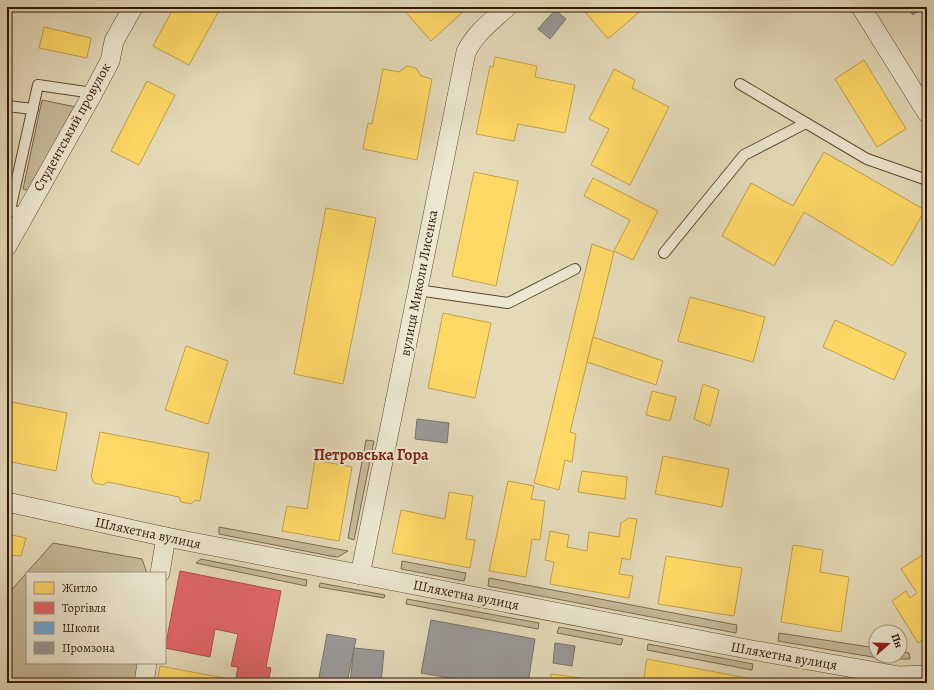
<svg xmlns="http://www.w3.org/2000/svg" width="934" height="690" font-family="Alegreya,serif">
<rect width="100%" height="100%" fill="#e4dab8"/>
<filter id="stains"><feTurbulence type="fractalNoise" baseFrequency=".005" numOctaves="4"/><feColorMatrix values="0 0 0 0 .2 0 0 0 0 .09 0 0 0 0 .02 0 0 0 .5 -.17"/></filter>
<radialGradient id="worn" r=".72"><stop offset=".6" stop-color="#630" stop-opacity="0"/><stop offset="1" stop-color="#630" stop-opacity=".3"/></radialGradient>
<g fill="#c6b99a" stroke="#7c6850">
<path d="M 42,100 L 76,107 L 31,191 L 23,189 Z"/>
<path d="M 366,440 L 374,441 L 354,540 L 348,538 Z"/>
<path d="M 219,527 L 348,551 L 338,557 L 330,556 L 219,534 Z"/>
<path d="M 53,543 L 142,559 L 147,573 L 27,573 L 27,663 L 139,663 L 137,683 L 7,683 L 7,595 Z"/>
<path d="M 201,559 L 307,580 L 306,586 L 196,563 Z"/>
<path d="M 402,561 L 466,573 L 464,581 L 401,569 Z"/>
<path d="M 489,578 L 737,625 L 736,633 L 488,586 Z"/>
<path d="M 320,583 L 385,595 L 384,598 L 319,587 Z"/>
<path d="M 407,599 L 539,623 L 538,629 L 406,604 Z"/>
<path d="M 559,627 L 623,639 L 621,645 L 557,633 Z"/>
<path d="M 779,633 L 876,648 L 876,656 L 900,656 L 900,651 L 909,653 L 910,659 L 884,659 L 778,641 Z"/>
<path d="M 648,644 L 753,664 L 752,670 L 647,650 Z"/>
</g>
<g fill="#ffd966" stroke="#c29f49">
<path d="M 174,7 L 221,7 L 189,65 L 153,46 Z"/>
<path d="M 405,7 L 468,7 L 431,41 L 403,9 Z"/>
<path d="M 581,7 L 645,7 L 608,39 Z"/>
<path d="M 44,27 L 91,38 L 87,58 L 39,48 Z"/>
<path d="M 495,57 L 537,66 L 535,77 L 575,85 L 565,133 L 518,124 L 514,141 L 476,134 L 490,66 L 493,67 Z"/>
<path d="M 864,60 L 906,129 L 877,147 L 835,79 Z"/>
<path d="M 407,66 L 416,68 L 421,76 L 432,79 L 417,160 L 363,149 L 368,123 L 372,124 L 383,69 L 399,72 Z"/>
<path d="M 614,69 L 635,80 L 632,88 L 669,107 L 630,185 L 591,165 L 609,129 L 589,119 Z"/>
<path d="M 147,81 L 175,95 L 139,165 L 111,151 Z"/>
<path d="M 824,152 L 925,210 L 893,266 L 804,212 L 774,266 L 722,236 L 751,183 L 793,206 Z"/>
<path d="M 474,172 L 518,181 L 496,286 L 452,276 Z"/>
<path d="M 593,178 L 658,211 L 633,260 L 614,251 L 630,220 L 584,196 Z"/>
<path d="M 326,208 L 376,218 L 343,384 L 294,374 Z"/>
<path d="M 592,244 L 614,252 L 570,432 L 576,434 L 572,462 L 565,460 L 559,490 L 534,483 Z"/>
<path d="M 690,297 L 765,317 L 753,362 L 678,341 Z"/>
<path d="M 443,313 L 491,323 L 475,398 L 428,388 Z"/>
<path d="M 835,320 L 906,353 L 894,380 L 823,347 Z"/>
<path d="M 593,337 L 663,361 L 656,385 L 587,362 Z"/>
<path d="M 186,346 L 228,361 L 208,424 L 165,410 Z"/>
<path d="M 703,384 L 719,390 L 710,426 L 694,419 Z"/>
<path d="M 652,391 L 676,397 L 670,421 L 646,415 Z"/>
<path d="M 7,401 L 67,413 L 56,471 L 7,461 Z"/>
<path d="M 100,432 L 209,453 L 200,501 L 195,500 L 191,504 L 181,502 L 179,497 L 108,482 L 103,485 L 94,483 L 92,478 L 91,477 Z"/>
<path d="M 663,456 L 729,469 L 722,507 L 655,494 Z"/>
<path d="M 315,460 L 352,467 L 339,541 L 282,531 L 287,506 L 307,509 Z"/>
<path d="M 582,471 L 627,477 L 625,499 L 578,492 Z"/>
<path d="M 508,481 L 534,486 L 531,499 L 545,501 L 540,540 L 532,539 L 526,577 L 489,571 Z"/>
<path d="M 449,492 L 473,496 L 466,539 L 475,540 L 470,568 L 392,553 L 401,510 L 445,519 Z"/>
<path d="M 628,518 L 637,519 L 630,560 L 622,558 L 619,574 L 633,576 L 629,598 L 550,584 L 554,562 L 545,560 L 550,531 L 569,535 L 567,547 L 587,551 L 589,532 L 619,537 L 621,523 Z"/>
<path d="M 7,534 L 26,538 L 21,556 L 10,555 L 7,576 Z"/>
<path d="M 793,545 L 823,550 L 820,572 L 849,577 L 841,632 L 781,622 Z"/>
<path d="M 927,552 L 927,637 L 918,643 L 892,601 L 906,591 L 910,598 L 917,593 L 901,569 Z"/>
<path d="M 666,556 L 742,568 L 734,616 L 658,604 Z"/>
<path d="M 647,659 L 752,679 L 754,683 L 643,683 Z"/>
<path d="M 160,666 L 224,678 L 223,683 L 157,683 Z"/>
<path d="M 551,674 L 589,679 L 589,683 L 550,683 Z"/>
</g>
<path fill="#e06666" stroke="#ac4e49" d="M 180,571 L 281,591 L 266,667 L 271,668 L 268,683 L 235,683 L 238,667 L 231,666 L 238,634 L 215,629 L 210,657 L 165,648 Z"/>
<path fill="#6fa8dc" stroke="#5d7c9c" d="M 907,7 L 923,7 L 913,15 Z"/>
<g fill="#999" stroke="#7a726d">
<path d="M 555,10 L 566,19 L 550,39 L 538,29 Z"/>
<path d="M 417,419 L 449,423 L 447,443 L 415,439 Z"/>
<path d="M 431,620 L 535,639 L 528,683 L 478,683 L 421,673 Z"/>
<path d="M 327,634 L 356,639 L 347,683 L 318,683 Z"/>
<path d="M 555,643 L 575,646 L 572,666 L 553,663 Z"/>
<path d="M 354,648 L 384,651 L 381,683 L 350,683 Z"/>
</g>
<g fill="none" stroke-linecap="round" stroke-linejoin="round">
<g stroke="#5f4832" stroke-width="12">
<g id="lane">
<path d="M 740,84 L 867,159 L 927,180"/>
<path d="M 7,106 L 33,109"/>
<path d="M 25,214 L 10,210 L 38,85 L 93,93"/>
<path d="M 664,253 L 744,155 L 806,123"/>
<path d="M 417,290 L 508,303 L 575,269"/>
</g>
</g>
<g stroke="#5f4832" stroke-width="20">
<g id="street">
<path d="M 861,7 L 927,113"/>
<path d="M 7,246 L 93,93 L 110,61 L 114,41 L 133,7"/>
<path d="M 7,502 L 166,537 L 752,650 L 899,676 L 927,675"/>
<path d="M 160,573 L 166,537"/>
<path d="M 360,575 L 466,52 C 476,32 491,22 507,7"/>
<path d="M 144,683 L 147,663"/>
</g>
</g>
<use href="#lane" stroke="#ede7d1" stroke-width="10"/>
<use href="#street" stroke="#ede7d1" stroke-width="19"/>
</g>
<g text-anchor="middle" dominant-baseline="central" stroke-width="4" stroke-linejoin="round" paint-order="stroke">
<g font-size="14" fill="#331705" stroke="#ede7d1">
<text transform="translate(72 127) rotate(-61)">Студентський провулок</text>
<text transform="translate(419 283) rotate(-79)">вулиця Миколи Лисенка</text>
<text transform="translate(148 533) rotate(12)">Шляхетна вулиця</text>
<text transform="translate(466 595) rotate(11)">Шляхетна вулиця</text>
<text transform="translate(784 656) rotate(10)">Шляхетна вулиця</text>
</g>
<g font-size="16" font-weight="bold" fill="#7a1f14" stroke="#ede7d1">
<text x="371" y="455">Петровська Гора</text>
</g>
</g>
<rect width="934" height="690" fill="none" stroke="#e4dab8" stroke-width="24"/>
<rect x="8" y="8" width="918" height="674" fill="none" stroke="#331705" stroke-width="2"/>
<rect x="12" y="12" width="910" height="666" fill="none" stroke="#331705"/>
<rect x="26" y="572" width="140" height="92" fill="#ede7d1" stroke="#a3947f"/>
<rect x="34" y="582" width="20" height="12" fill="#ffd966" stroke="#a3947f"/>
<text x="62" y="592" font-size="12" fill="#331705">Житло</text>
<rect x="34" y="602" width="20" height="12" fill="#e06666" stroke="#a3947f"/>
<text x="62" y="612" font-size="12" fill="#331705">Торгівля</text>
<rect x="34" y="622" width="20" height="12" fill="#6fa8dc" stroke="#a3947f"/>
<text x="62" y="632" font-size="12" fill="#331705">Школи</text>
<rect x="34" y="642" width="20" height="12" fill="#999999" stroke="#a3947f"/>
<text x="62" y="652" font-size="12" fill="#331705">Промзона</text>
<g transform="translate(888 644) rotate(70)"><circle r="19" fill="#ede7d1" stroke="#a3947f"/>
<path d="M0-3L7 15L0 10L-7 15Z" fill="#8f2418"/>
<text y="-6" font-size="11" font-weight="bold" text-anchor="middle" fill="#331705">Пн</text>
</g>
<rect width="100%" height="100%" filter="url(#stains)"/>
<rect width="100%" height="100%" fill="url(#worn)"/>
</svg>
